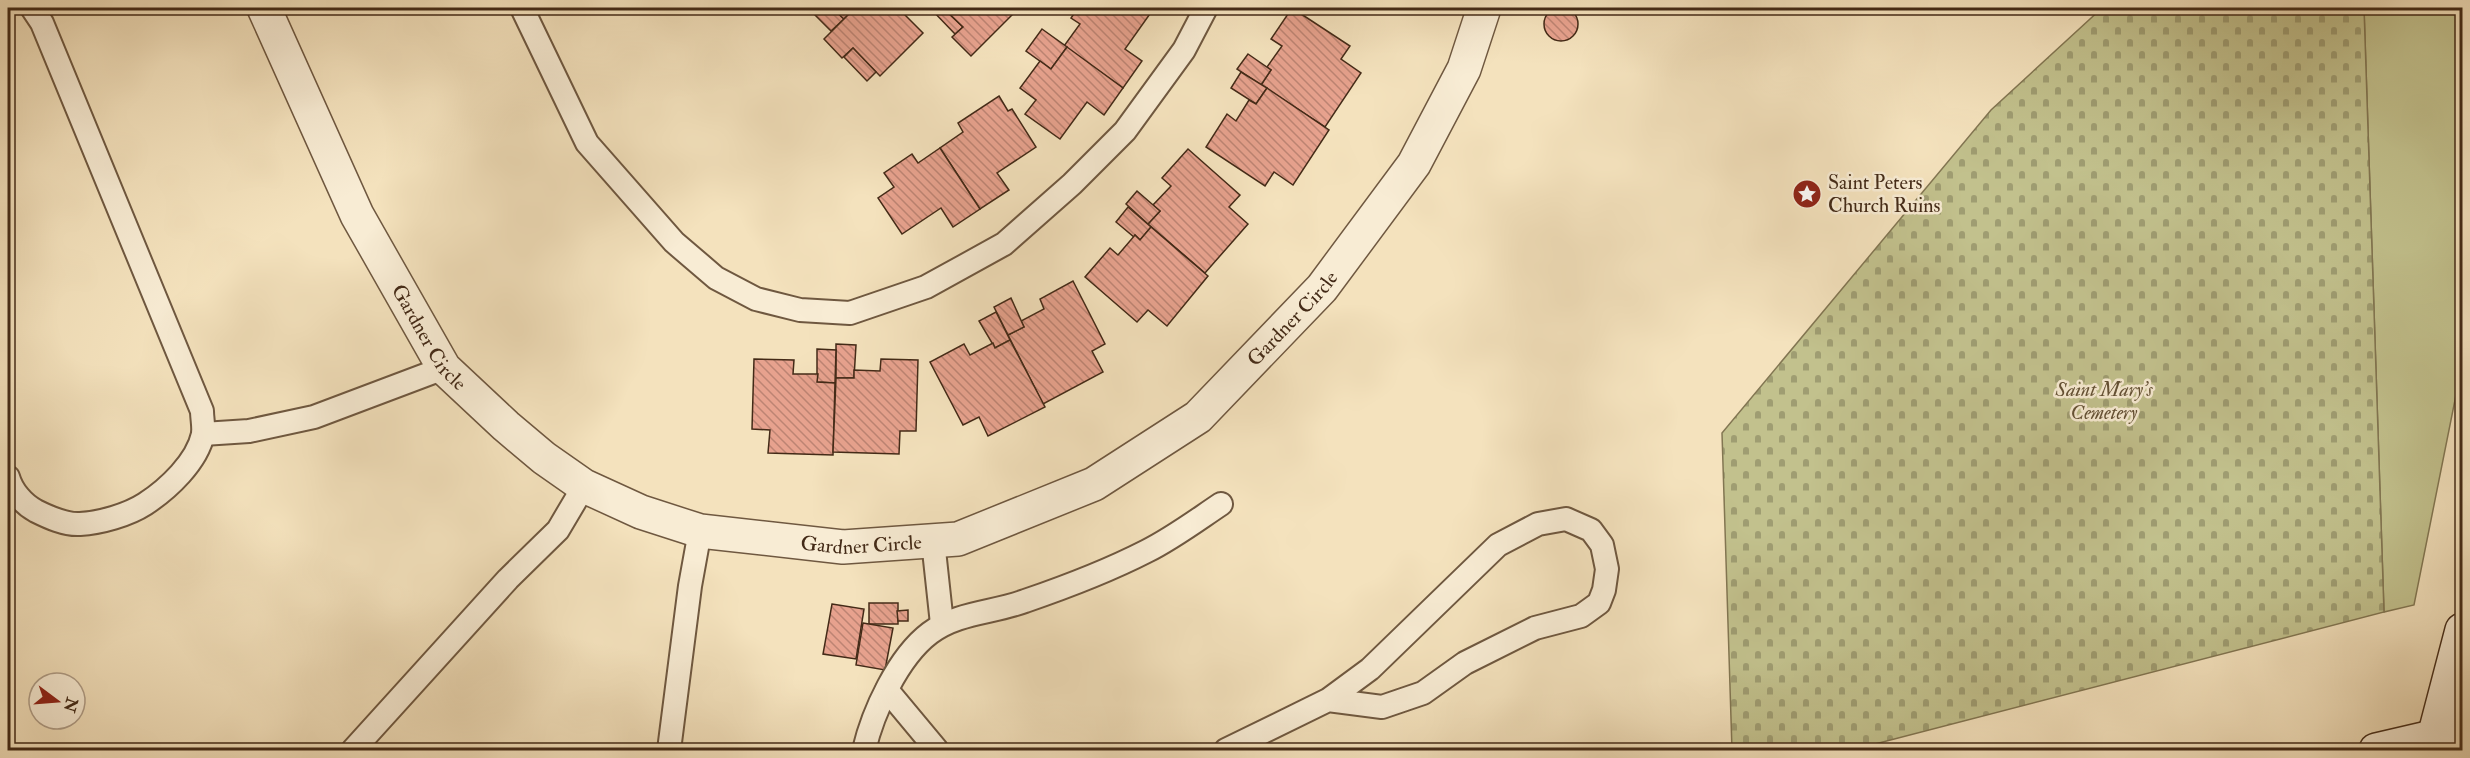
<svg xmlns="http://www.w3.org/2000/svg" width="2470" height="758" font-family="'IM FELL Double Pica',serif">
<defs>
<pattern id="cemetery-stones" width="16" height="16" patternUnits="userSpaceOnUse" patternTransform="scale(1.5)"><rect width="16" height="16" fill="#c2c18d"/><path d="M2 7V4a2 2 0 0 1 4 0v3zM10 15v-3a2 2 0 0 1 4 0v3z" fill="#9f9d72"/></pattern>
<pattern id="building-back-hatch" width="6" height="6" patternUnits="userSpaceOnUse" patternTransform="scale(1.5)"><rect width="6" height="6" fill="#e7a28e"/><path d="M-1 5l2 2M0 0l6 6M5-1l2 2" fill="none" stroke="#bd8473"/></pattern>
</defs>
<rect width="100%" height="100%" fill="#f4e2bd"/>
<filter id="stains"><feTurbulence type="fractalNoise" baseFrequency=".00333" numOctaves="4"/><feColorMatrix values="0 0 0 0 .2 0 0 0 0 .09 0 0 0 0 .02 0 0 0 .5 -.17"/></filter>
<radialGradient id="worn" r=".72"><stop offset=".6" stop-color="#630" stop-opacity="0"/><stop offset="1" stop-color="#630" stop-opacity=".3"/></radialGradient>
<path fill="#c2c18d" stroke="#827652" stroke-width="1.5" d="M 2364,8 L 2462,8 L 2462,365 L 2414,605 L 2384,612 Z"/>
<path fill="url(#cemetery-stones)" stroke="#827652" stroke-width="1.5" d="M 2102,8 L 2364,8 L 2384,612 L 1852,750 L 1732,750 L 1722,433 L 1991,110 Z"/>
<g fill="url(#building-back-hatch)" stroke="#432a17" stroke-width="1.5">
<circle cx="1561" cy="24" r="17"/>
<path d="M 808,8 L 832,8 L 844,19 L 831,31 Z"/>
<path d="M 832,8 L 855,8 L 844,19 Z"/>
<path d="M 855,8 L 898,8 L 923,33 L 880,76 L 853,48 L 842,58 L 824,39 Z"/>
<path d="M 930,8 L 943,8 L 963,27 L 955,34 Z"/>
<path d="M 943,8 L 1019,8 L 971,56 L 952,37 L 963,27 Z"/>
<path d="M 1078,8 L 1146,8 L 1152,11 L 1125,49 L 1142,61 L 1123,88 L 1064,46 L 1080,24 L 1071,18 Z"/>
<path d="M 1292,8 L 1350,46 L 1341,59 L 1361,73 L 1325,127 L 1261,85 L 1271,70 L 1267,67 L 1282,46 L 1271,39 Z"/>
<path d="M 1042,29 L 1067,47 L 1051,69 L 1026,51 Z"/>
<path d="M 1067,47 L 1123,88 L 1104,115 L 1087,102 L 1060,139 L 1025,114 L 1036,100 L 1020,88 L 1040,61 L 1051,69 Z"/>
<path d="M 853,48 L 876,72 L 867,81 L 844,57 Z"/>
<path d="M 1248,54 L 1271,70 L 1261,85 L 1237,69 Z"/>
<path d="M 1241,72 L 1267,88 L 1256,104 L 1231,88 Z"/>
<path d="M 1267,88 L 1329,130 L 1293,185 L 1274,172 L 1265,186 L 1206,147 L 1227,114 L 1236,121 L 1249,100 L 1256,104 Z"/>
<path d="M 999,96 L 1008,111 L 1012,109 L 1036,147 L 997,173 L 1009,190 L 980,209 L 940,148 L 963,132 L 958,123 Z"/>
<path d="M 940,148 L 980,209 L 953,227 L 941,208 L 902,234 L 878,198 L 894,187 L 884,173 L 912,154 L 918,163 Z"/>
<path d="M 1188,149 L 1240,195 L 1229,207 L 1248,224 L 1205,273 L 1148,224 L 1160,211 L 1153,205 L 1171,186 L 1162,178 Z"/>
<path d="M 1137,191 L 1160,211 L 1148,224 L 1126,204 Z"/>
<path d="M 1128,207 L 1151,227 L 1140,240 L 1135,235 L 1134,237 L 1116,222 Z"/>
<path d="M 1151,227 L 1208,276 L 1167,326 L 1148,310 L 1137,322 L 1085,277 L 1110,248 L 1118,255 L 1135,235 L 1140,240 Z"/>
<path d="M 1073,281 L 1105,344 L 1092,351 L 1103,372 L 1043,404 L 1008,335 L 1024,327 L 1021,321 L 1044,309 L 1040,299 Z"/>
<path d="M 1011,298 L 1024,327 L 1008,335 L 994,307 Z"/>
<path d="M 996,312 L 1010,340 L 995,348 L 979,321 Z"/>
<path d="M 1010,340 L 1045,407 L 988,436 L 979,417 L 963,425 L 930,362 L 964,344 L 970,355 L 993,343 L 995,348 Z"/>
<path d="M 836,344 L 856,345 L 854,378 L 836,378 Z"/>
<path d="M 817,349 L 836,350 L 835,383 L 817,382 Z"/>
<path d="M 754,359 L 794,360 L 793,374 L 818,374 L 817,382 L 835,383 L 833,455 L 768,453 L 770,430 L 752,429 Z"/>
<path d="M 881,359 L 918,360 L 916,431 L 900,431 L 899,454 L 833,452 L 836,378 L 854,378 L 854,370 L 880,371 Z"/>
<rect x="869" y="603" width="29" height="21"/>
<path d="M 832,604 L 864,609 L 856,659 L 823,654 Z"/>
<path d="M 908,610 L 908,621 L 898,621 L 897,611 Z"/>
<path d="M 863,623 L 893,628 L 885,670 L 856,665 Z"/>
</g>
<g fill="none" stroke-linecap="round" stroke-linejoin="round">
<g stroke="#6f5840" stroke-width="26">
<g id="lane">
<path d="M 522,8 L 587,143 L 674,242 L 716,278 L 756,299 L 800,310 L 850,313 L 926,287 L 1004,244 L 1072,184 L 1125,131 L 1184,50 L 1206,8"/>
<path d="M 203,434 L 249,431 L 314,417 L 444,368"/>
<path d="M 8,477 C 12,491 23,504 36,511 C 48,517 65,525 80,524 C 100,523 128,515 145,504 C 168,489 197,462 203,434 C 204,427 202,418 202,411 L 42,23 L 32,8"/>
<path d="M 933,541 L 942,624"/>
<path d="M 887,690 L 937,750"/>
<path d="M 353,750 L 508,579 L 558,530 L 584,486"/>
<path d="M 669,750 L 690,586 L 700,531"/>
<path d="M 864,750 C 873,712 898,657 930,633 C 958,612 993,613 1025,601 C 1066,587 1108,571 1147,551 C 1173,538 1197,520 1221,504"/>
<path d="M 1226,750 L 1328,700 L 1370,669 L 1498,545 L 1538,524 L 1566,519 L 1591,530 L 1602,545 L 1607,569 L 1604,590 L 1599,603 L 1581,616 L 1535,628 L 1465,663 L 1423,693 L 1382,707 L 1328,700"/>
</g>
</g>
<g stroke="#6f5840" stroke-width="36">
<g id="street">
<path id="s1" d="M 264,8 L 357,215 L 444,368 L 506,426 L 544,458 L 584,486 L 641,512 L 700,531 L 843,547 L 958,539 L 1094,484 L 1198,417 L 1322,288 L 1414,164 L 1464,69 L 1484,8"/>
</g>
</g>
<g stroke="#432a17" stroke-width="36">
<g id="secondary">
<path d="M 2376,750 L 2462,730"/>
<path d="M 2433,750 L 2434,737 L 2462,630"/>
</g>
</g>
<use href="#lane" stroke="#f8ecd4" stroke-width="22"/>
<use href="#street" stroke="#f8ecd4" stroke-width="33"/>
<use href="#secondary" stroke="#f8ecd4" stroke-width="33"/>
</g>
<defs>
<g id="sight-disc" transform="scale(1.5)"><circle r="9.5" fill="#8f2418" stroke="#f8ecd4"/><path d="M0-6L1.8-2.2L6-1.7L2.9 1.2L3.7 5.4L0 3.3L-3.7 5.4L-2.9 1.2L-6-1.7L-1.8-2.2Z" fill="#fff"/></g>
</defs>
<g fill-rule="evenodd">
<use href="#sight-disc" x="1807" y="194"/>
</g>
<g text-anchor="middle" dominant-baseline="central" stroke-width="5" stroke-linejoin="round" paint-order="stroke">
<g font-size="20" fill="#432a17" stroke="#f8ecd4" text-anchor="start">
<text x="1828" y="182">Saint Peters<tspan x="1828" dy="23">Church Ruins</tspan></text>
</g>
<g font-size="20" fill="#432a17" stroke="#f8ecd4">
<text stroke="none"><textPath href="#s1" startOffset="1377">Gardner Circle</textPath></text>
<text stroke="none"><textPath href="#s1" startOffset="369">Gardner Circle</textPath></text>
<text stroke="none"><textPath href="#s1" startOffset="873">Gardner Circle</textPath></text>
</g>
<g font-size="20" font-style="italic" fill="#635034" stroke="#f8ecd4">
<text x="2104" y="389">Saint Mary's<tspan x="2104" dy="23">Cemetery</tspan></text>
</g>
</g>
<rect width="2470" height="758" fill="none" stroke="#f4e2bd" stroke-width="30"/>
<rect x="9" y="9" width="2452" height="740" fill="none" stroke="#432a17" stroke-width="3"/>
<rect x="15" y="15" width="2440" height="728" fill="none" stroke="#432a17" stroke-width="1.5"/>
<g transform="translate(57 701) rotate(106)"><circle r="28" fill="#f8ecd4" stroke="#b09e88" stroke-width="1.5"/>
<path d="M0-4.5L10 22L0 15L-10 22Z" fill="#8f2418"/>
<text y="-9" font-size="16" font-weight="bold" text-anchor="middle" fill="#432a17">N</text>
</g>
<rect width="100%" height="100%" filter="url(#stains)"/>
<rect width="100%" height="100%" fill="url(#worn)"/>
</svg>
